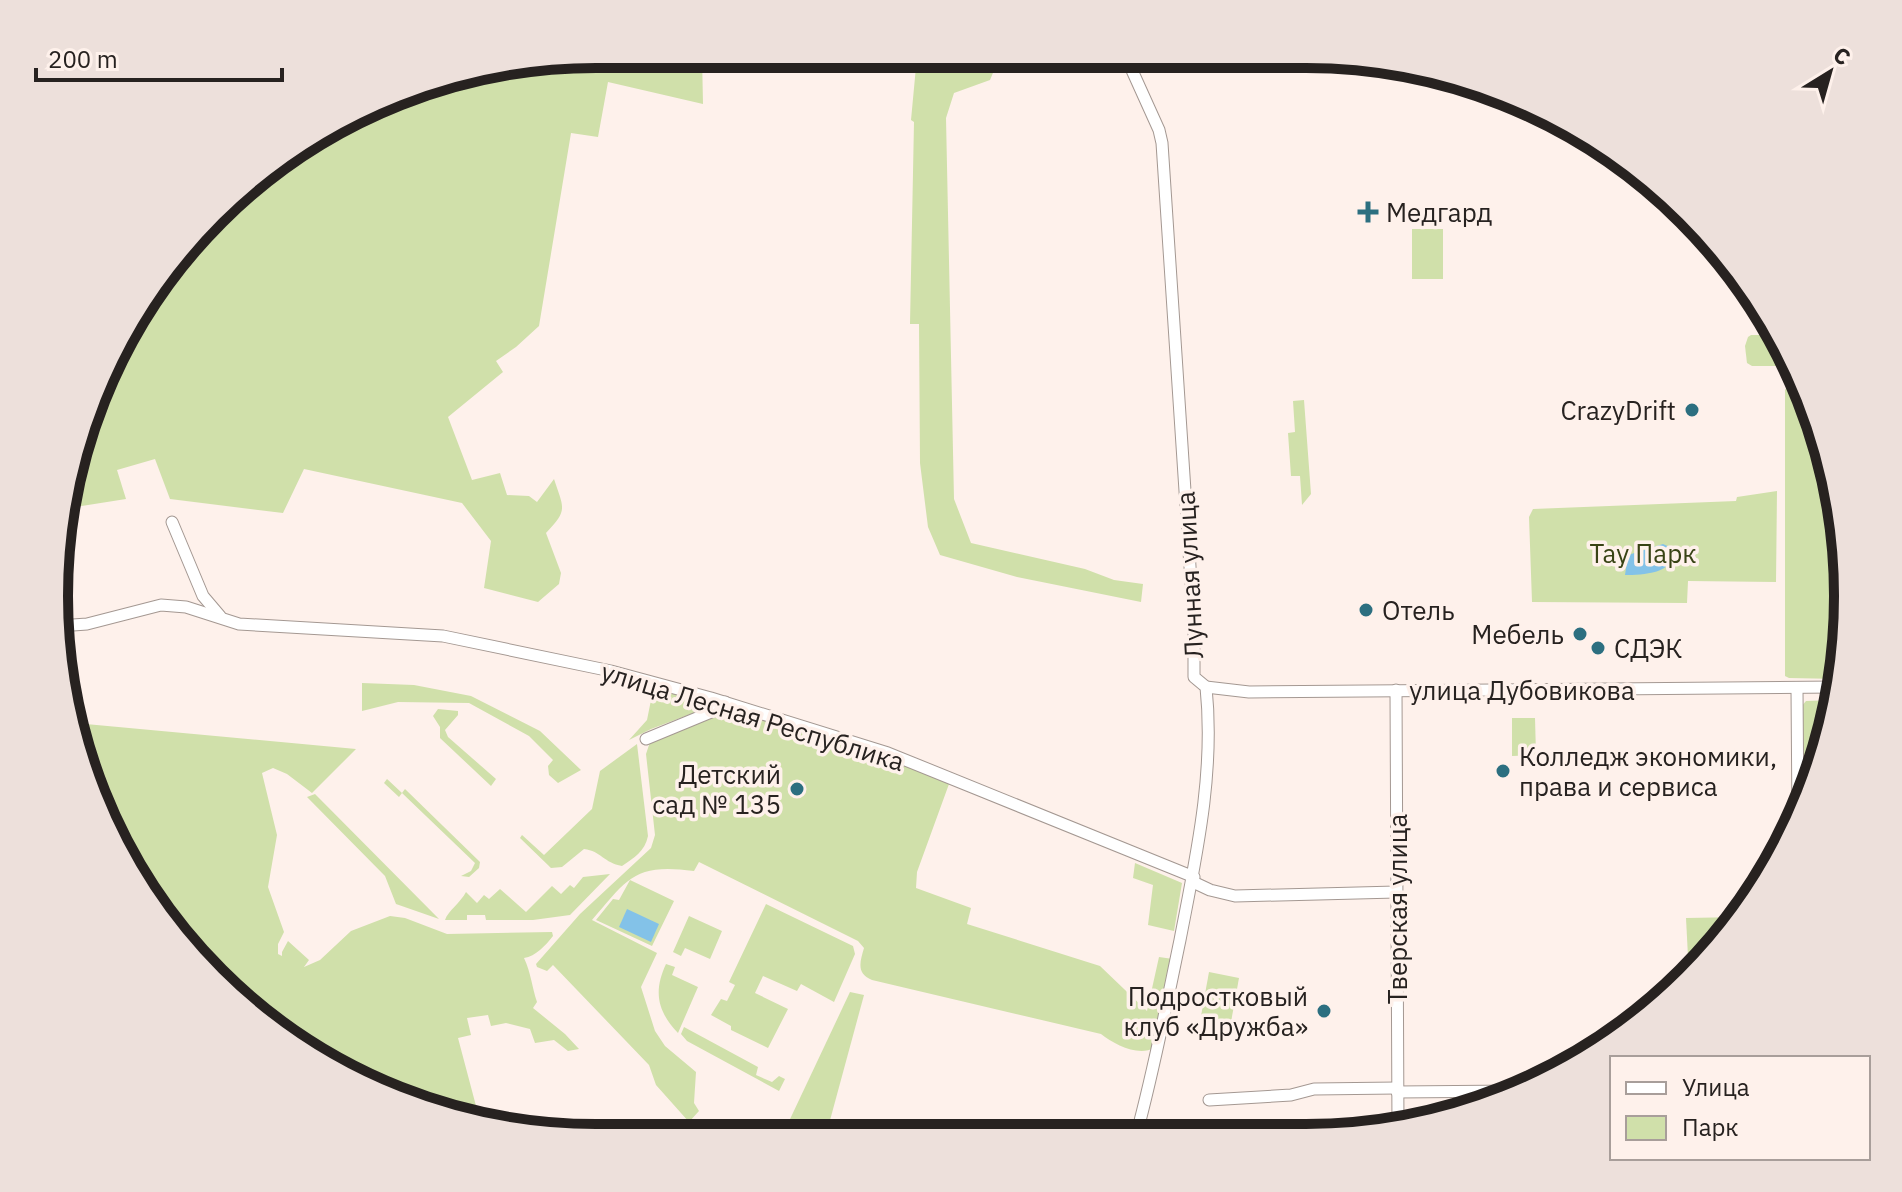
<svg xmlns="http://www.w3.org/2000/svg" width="1902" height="1192" font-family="'IBM Plex Sans',sans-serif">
<rect width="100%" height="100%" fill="#fef1eb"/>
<g fill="#d0e0aa">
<path d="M 596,54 L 702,55 L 703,104 L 608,82 L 598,137 L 571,133 L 539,326 L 516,347 L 496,361 L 503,372 L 448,417 L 472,480 L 500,473 L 507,495 L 529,496 L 537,502 L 554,479 C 564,509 568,510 546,533 L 561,573 L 559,584 L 538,602 L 484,588 L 491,541 L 462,503 L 304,469 L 283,513 L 170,499 L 155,459 L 117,470 L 126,499 L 69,508 L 83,422 L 166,266 L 266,166 L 422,83 Z"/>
<path d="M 917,56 L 1000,56 L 990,80 L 954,93 L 946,118 L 954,499 L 971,543 L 1085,569 L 1114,580 L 1143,584 L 1141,602 L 1017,577 L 940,555 L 928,527 L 920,463 L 919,324 L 910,324 L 914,122 L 911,120 Z"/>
<rect x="1412" y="229" width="31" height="50"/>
<path d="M 1751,335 L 1780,335 L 1794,366 L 1752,366 L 1747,363 L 1745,346 L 1748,337 Z"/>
<path d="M 1789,384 L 1802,385 C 1837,460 1851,547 1847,630 C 1846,646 1842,663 1839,679 L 1789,678 L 1785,676 L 1785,390 Z"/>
<path d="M 1304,400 L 1311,494 L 1302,505 L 1300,476 L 1291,476 L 1288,433 L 1295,432 L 1293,401 Z"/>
<path d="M 1777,491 L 1776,582 L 1688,581 L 1687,603 L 1532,602 L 1529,517 L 1533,509 L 1736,501 L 1737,497 Z"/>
<path d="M 362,683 L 414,685 L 471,696 L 540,731 L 581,770 L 558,783 L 549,775 L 548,766 L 553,760 L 529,736 L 469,703 L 398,702 L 362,711 Z"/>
<path d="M 654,685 L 713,703 L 712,706 L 651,729 L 629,740 L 647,720 Z"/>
<path d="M 1835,700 L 1830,736 L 1802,811 L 1801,707 L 1806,701 Z"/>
<path d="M 438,709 L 458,711 L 458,715 L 445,730 L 448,737 L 496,779 L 491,786 L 440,738 L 440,727 L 433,716 Z"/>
<path d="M 736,709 L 886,757 L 949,784 L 917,872 L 916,888 L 971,908 L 967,924 L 1100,966 L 1147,1011 L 1159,957 L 1173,959 L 1154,1048 C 1138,1057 1114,1044 1101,1034 L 872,980 C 856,973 860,962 864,948 L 858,941 L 699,862 L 694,871 C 635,863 628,878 592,920 L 657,953 L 641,987 L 655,1031 L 665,1046 L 696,1072 L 694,1103 L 699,1111 L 689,1122 L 656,1085 L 649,1065 L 553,965 L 547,971 L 537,967 L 536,964 L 580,914 L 651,848 L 655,835 L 646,754 L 650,742 Z"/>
<path d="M 1512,718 L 1535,718 L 1536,755 L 1512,756 Z"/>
<path d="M 75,723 L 356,749 L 312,793 L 287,774 L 273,768 L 262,773 L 277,835 L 268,887 L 284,932 L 278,944 L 278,954 L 282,956 L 282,952 L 288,941 L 309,960 L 304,967 L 320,960 L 351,931 L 390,916 L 405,918 L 447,934 L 552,932 L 553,936 C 545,946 536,956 524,958 C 531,973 532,987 537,1002 L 533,1008 L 565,1034 L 579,1049 L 568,1051 L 554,1040 L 535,1043 L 530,1029 L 506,1023 L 491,1026 L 488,1015 L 467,1018 L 471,1035 L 458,1038 L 480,1121 L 389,1097 L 266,1026 L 146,897 L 83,770 Z"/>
<path d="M 637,744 L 648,836 C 645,851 634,858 622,866 C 604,863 601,851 584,849 L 562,867 L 551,868 L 520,838 L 522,835 L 544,855 L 592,809 L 600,771 Z"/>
<path d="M 387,779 L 402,793 L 405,789 L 480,862 L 479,868 L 469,877 L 461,876 L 471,871 L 475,863 L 402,793 L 399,797 L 384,783 Z"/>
<path d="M 315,794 L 439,919 L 396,904 L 385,876 L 307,797 Z"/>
<path d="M 1135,863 L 1182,883 L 1174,931 L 1148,925 L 1153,885 L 1133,878 Z"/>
<path d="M 610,874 L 570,915 L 533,920 L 486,920 L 485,915 L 467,915 L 467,920 L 445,920 C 448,911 461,902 466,892 L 477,903 L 484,895 L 489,899 L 500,889 L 526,912 L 552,886 L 561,894 L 570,885 L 574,888 L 583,877 Z"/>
<path d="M 630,880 L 674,901 L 652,946 L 596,920 L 613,899 L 619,900 Z"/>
<path d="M 766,904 L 853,946 L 855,954 L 834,1002 L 801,984 L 797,991 L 763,976 L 755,993 L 788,1009 L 768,1048 L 731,1030 L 731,1026 L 711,1015 L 721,999 L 727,1001 L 735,985 L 729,982 Z"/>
<path d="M 689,916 L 722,931 L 710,959 L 685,948 L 681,956 L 673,952 Z"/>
<path d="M 1742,917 L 1736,926 L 1689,976 L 1686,918 Z"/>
<path d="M 666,964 L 675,967 L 672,975 L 698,987 L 678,1033 C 656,1010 654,990 666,964 Z"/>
<path d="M 1209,972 L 1239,978 L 1231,1022 L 1201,1016 Z"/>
<path d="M 850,992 L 864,995 L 826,1135 L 783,1134 Z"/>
<path d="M 684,1027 L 758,1067 L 756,1075 L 772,1082 L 779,1076 L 785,1079 L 779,1091 L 687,1041 L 681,1034 Z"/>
</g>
<g fill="#83c2e8">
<path d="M 1663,544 L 1674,549 C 1676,574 1642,575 1625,575 L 1628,555 Z"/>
<path d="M 627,909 L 659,924 L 651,942 L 619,927 Z"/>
</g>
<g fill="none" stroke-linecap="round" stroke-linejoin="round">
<g stroke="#a49892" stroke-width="13">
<g id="minor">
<path d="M 1126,57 L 1159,130 L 1162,143 L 1194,627 L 1194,677 L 1206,687 C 1215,773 1196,857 1180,940 C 1166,1007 1154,1070 1136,1136"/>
<path d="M 172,522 L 203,596 L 220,616"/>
<path d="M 59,626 L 87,624 L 161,605 L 186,607 L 239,624 L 443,636 L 611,671 L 711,698 L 888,753 L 1194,877"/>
<path d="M 1206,687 L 1249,692 L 1838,687"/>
<path d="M 1797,689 L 1798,821"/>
<path d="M 1396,690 L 1398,1128"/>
<path d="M 646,739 L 721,708 L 725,702"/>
<path d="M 1193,882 L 1210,890 L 1235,896 L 1396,892"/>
<path d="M 1397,1092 L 1515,1091"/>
<path d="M 1209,1100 L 1291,1095 L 1314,1089 L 1397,1088"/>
</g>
</g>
<use href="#minor" stroke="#fff" stroke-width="11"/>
</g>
<g fill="#2c6f80" stroke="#fef1eb" stroke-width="3">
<path d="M1364 200h8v8h8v8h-8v8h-8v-8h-8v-8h8z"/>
<circle cx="1692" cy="410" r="8"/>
<circle cx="1366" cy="610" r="8"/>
<circle cx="1580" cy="634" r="8"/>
<circle cx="1598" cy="648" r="8"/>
<circle cx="1503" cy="771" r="8"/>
<circle cx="797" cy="789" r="8"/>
<circle cx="1324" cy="1011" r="8"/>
</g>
<g text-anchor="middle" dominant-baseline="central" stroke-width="7" stroke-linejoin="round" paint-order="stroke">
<g font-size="26" fill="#272220" stroke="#fef1eb" text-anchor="start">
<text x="1386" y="212">Медгард</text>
<text x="1676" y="410" text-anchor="end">CrazyDrift</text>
<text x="1382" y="610">Отель</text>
<text x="1564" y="634" text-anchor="end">Мебель</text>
<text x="1614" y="648">СДЭК</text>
<text x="1519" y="756">Колледж экономики,<tspan x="1519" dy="30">права и сервиса</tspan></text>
<text x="781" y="774" text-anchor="end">Детский<tspan x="781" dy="30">сад № 135</tspan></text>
<text x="1308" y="996" text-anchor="end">Подростковый<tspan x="1308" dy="30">клуб «Дружба»</tspan></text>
</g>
<g font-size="26" fill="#384315" stroke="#fef1eb">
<text x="1643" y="553">Тау Парк</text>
</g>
<g font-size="26" fill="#272220" stroke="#fef1eb">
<text transform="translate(1189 575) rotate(-93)">Лунная улица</text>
<text x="1522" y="690">улица Дубовикова</text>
<text transform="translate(753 716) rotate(17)">улица Лесная Республика</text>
<text transform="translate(1397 909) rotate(-90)">Тверская улица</text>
</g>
</g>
<path d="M0 0H1902V1192H0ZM596 68H1306A528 528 0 0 1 1834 596V596A528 528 0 0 1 1306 1124H596A528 528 0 0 1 68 596V596A528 528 0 0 1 596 68Z" fill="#ede0db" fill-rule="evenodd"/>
<path fill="none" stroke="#272220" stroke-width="10" d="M596 68H1306A528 528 0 0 1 1834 596V596A528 528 0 0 1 1306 1124H596A528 528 0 0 1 68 596V596A528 528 0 0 1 596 68Z"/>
<rect x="1610" y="1056" width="260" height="104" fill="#fef1eb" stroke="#a89e9a" stroke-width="2"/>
<rect x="1626" y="1082" width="40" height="12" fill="#ffffff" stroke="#a89e9a" stroke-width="2"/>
<text x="1682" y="1096" font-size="24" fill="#272220">Улица</text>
<rect x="1626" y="1116" width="40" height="24" fill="#d0e0aa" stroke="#a89e9a" stroke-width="2"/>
<text x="1682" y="1136" font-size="24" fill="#272220">Парк</text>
<g transform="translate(1830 72) rotate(37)" stroke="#fef1eb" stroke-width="6" paint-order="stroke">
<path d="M0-6L14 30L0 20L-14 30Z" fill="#272220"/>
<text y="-12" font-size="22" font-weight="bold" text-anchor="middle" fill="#272220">С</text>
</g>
<path d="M36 68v12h246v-12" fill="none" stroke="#272220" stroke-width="4"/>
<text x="48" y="68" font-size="24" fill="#272220" stroke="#fef1eb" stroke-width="6" paint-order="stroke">200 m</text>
</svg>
